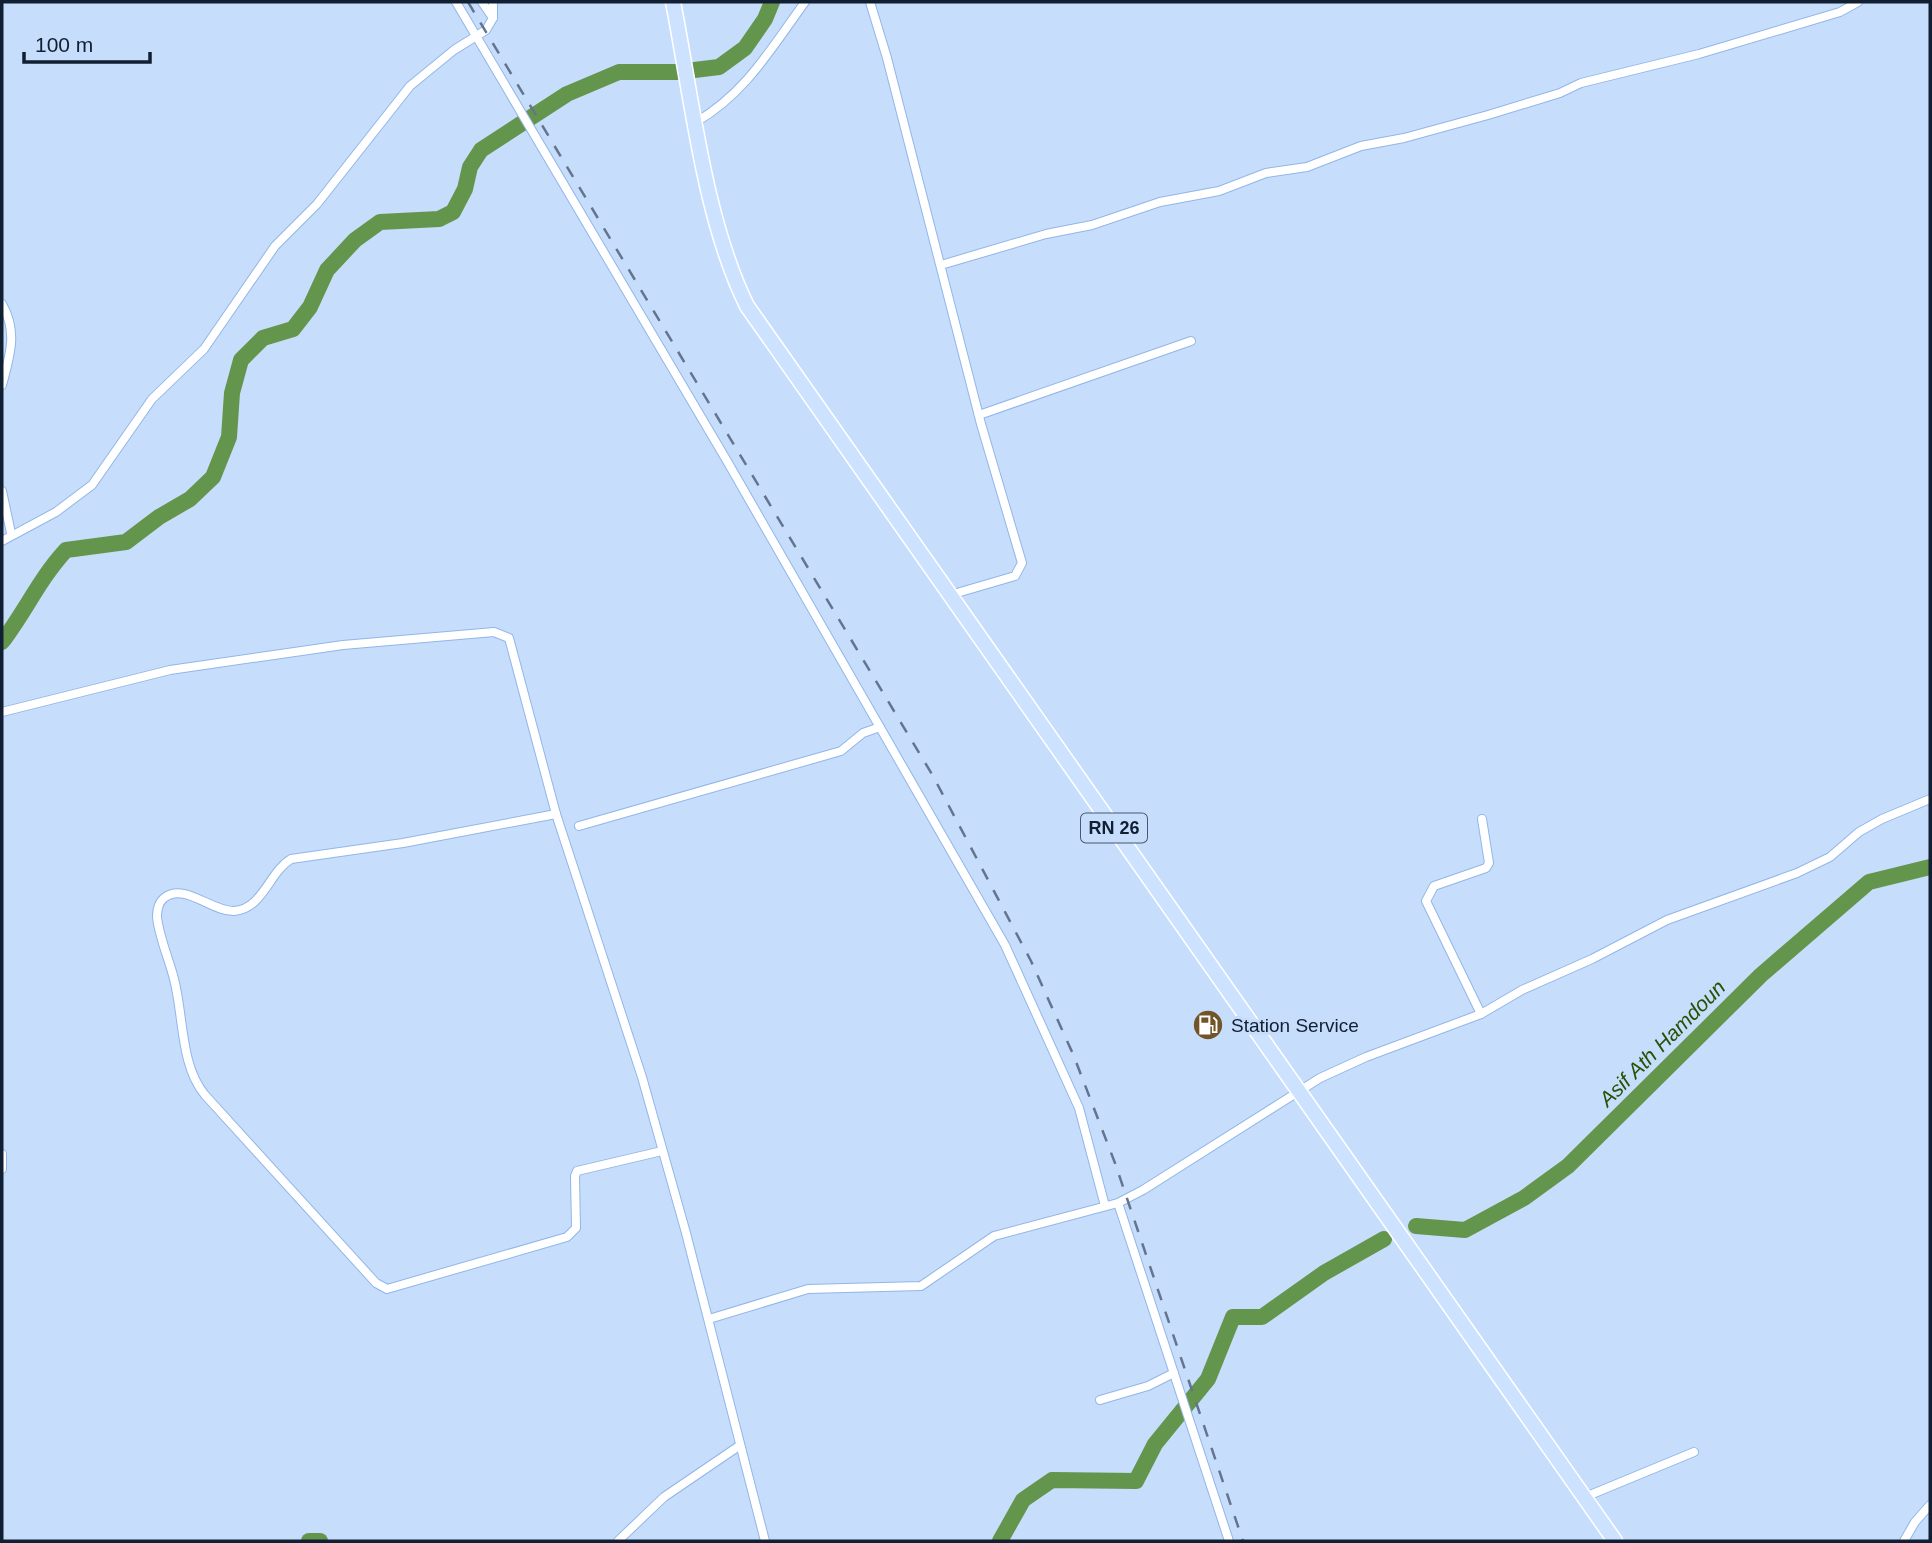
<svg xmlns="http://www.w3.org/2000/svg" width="1932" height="1543" font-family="Arial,sans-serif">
<rect width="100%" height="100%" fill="#c7ddfc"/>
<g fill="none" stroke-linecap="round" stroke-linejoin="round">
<g stroke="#64954c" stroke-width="16">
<path d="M 2,642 C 25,612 40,578 66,550 L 126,542 L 159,517 L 190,499 L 213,477 L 229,437 L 232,393 L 241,360 L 263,338 L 293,329 L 310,307 L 327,270 L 355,240 L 380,222 L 439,219 L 453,212 L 465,189 L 470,167 L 481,150 L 567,94 L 619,72 L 678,72 L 719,67 L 745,48 L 765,19 L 772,2"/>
<path d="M 1416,1226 L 1465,1230 L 1524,1198 L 1568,1166 L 1761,975 L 1869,882 L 1930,867"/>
<path d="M 309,1541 L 320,1541"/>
<path d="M 1000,1541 L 1023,1500 L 1052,1480 L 1136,1481 L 1155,1444 L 1208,1379 L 1233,1317 L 1262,1317 L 1324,1273 L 1384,1239"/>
</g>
<g stroke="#91b6e8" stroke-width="10">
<g id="minor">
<path d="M 456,2 L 727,461 L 1005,945 L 1079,1108 L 1105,1206"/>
<path d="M 482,2 L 493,18"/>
<path d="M 870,2 L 887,58 L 981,424 L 1022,563 L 1015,576 L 950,595"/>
<path d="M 696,122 C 746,93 772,47 805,2"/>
<path d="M 941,265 L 1046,234 L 1092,225 L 1160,202 L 1219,191 L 1266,173 L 1307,167 L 1361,146 L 1404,138 L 1488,115 L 1560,93 L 1581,83 L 1699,54 L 1840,12 L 1858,2"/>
<path d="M 2,304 C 18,332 10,355 2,385"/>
<path d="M 979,415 L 1191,341"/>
<path d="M 2,491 L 11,533"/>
<path d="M 2,541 L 56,512 L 92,485 L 152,399 L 204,349 L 275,246 L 317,204 L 410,86 L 454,50 L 486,30 L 493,18 L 493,2"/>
<path d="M 2,712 L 170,670 L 343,645 L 494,632 L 509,638 L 556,814 L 642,1077 L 686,1233 L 765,1541"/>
<path d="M 556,814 L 403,843 L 291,859 C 269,872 263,909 234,911 C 212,912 184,882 164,898 C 159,902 157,910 157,917 C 159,937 169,959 174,979 C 184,1017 180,1065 205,1095 L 376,1283 L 387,1289 L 567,1237 L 576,1228 L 575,1176 L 577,1171 L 662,1151"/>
<path d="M 579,826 L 841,751 L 863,733 L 880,727"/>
<path d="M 1481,1014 L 1426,901 L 1434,886 L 1486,868 L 1489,863 L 1482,819"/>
<path d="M 2,1154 L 2,1169"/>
<path d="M 1118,1203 L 1229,1541"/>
<path d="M 709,1319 L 808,1289 L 921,1286 L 994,1236 L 1118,1203 L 1143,1190 L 1320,1078 L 1366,1057 L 1481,1014 L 1522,990 L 1592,959 L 1667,920 L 1797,873 L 1830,857 L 1859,832 L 1882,819 L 1930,799"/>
<path d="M 1100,1400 L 1148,1386 L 1174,1373"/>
<path d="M 1585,1497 L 1694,1452"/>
<path d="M 618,1541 L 664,1497 L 739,1446"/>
<path d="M 1904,1541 L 1915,1522 L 1930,1505"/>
</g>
</g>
<g stroke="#fff" stroke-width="17">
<path id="primary" d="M 673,2 C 692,98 704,219 747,306 L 1615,1541"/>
</g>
<use href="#minor" stroke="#fff" stroke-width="8"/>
<use href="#primary" stroke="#cde2fe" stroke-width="14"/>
<path stroke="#63758e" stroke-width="2.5" stroke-dasharray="12 12" stroke-linecap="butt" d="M 468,2 L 933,776 L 1031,961 L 1073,1054 L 1115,1163 L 1243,1541"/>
</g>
<defs>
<g id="fuel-disc" transform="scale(1.575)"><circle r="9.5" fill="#715428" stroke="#c7ddfc"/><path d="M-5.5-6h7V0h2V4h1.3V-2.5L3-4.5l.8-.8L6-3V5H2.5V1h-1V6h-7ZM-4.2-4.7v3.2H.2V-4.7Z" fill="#fff"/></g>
</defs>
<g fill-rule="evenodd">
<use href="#fuel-disc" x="1208" y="1025"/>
</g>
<g text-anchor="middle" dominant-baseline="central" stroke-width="6" stroke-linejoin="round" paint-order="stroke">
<rect fill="#c7ddfc" stroke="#48586f" stroke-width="2" x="1081" y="813.5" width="66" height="29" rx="5"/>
<g font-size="18" font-weight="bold" fill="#111f32">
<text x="1114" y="828">RN 26</text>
</g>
<g font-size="19" fill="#111f32" stroke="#c7ddfc" text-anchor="start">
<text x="1231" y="1025">Station Service</text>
</g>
<g font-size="21" font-style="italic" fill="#255301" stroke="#c7ddfc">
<text transform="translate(1662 1043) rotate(-45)">Asif Ath Hamdoun</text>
</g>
</g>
<rect width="1932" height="1543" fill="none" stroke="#111f32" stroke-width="7"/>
<path d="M24 52v10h126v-10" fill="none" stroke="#111f32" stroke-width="3.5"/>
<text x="35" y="52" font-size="21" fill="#111f32" stroke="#c7ddfc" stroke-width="5" paint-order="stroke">100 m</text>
</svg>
